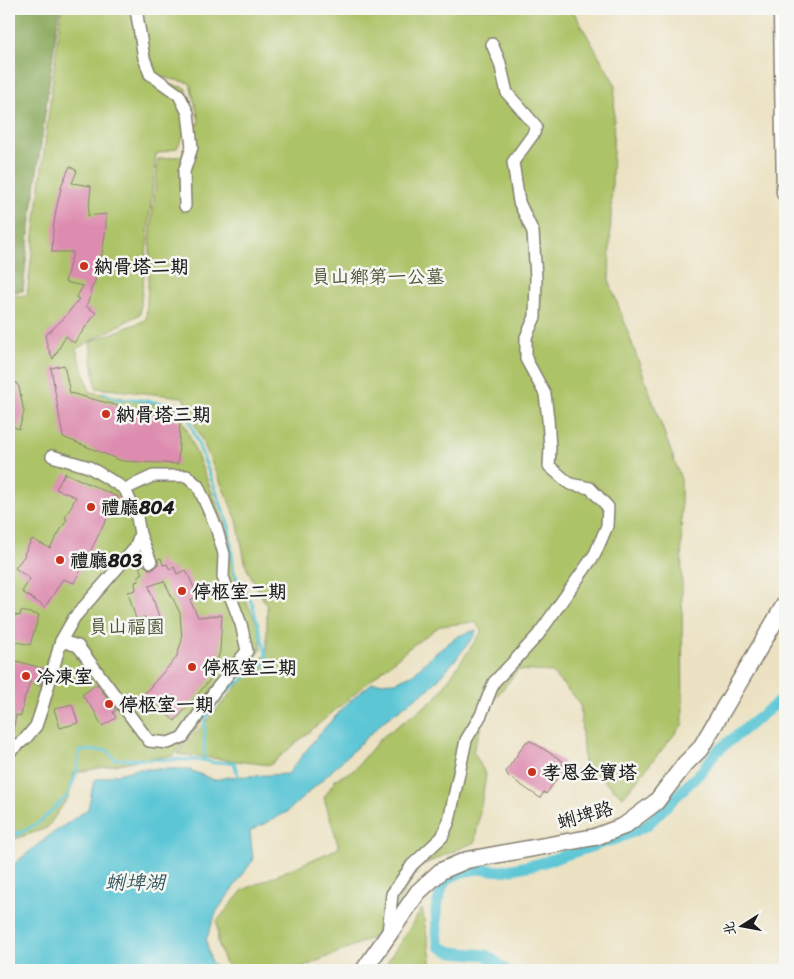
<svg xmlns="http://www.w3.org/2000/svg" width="794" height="979" font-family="Sriracha,'LXGW WenKai TC',sans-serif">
<rect width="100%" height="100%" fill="#f6f6f2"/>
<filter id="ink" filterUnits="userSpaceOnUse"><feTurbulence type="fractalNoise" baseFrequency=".02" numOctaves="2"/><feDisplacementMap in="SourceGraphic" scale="10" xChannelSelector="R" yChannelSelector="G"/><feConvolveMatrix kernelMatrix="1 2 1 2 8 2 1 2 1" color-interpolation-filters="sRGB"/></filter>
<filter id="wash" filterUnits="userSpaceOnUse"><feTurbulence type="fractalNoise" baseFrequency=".0096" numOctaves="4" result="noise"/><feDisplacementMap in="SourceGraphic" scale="20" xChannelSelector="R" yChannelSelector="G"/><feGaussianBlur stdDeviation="1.12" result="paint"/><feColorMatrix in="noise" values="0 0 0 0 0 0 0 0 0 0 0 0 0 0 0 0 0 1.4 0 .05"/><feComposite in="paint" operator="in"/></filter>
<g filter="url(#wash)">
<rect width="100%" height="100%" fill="#ece2c3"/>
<g fill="#adc368" stroke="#647042">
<path d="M 61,9 L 131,9 L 145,79 L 186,88 L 194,116 L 177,148 L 156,154 L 140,314 L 76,349 L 90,392 L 178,408 L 228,532 L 236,580 L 260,630 L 261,650 L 173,756 L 143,759 L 74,773 L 69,796 L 47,828 L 9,841 L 9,297 L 27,295 Z"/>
<path d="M 139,9 L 572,9 L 615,84 L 609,280 L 681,479 L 683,724 L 623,797 L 584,764 L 580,703 L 551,672 L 518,670 L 488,707 L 473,751 L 486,775 L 475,842 L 420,866 L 379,935 L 308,965 L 299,970 L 234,970 L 224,962 L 218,942 L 217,921 L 243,890 L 339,848 L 324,798 L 336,779 L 354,770 L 381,738 L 436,698 L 482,631 L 475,622 L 440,626 L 409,648 L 270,765 L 177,754 L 267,653 L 267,606 L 246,567 L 237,520 L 183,397 L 96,388 L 90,342 L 146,320 L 151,229 L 158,159 L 182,156 L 199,121 L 190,83 L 156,76 L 137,17 Z"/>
<path d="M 422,909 L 431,958 L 427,970 L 382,970 Z"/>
</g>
<path fill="#8aa95c" stroke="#53623c" d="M 9,9 L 59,9 L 29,234 L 23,291 L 9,293 Z"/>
<path fill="#5bc6d5" stroke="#3c7178" d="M 476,630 L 474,636 L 456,659 L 431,687 L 385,720 L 320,782 L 287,812 L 250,831 L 253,860 L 217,911 L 206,940 L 211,962 L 219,970 L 9,970 L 9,868 L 46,838 L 88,809 L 94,780 L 137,769 L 187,769 L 214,780 L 228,777 L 288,774 L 319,734 L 350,701 L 372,683 L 396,682 L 413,674 L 432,656 L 458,636 Z"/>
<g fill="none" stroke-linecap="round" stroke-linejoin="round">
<g stroke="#5bc6d5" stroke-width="3">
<path d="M 104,393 L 119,400 L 133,399 L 184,406 L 229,526 L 234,572 L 252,603 L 268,661 L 223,694 L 205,719 L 204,760"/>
<path d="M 9,827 L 19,834"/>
<path d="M 9,838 L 19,834 L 41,821 L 68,795 L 77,771 L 79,751 L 108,750 L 114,759 L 204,760 L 214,763 L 234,762 L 239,779"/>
</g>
<path stroke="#5bc6d5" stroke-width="11" d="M 506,970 L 486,955 L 451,952 L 439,946 L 437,934 L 436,910 L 442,887 L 447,879 L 462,872 L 477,869 L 502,871 L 538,864 L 621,837 L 646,826 L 702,771 L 716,752 L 782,699 L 785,699"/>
</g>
<g id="blocks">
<g fill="#dd8baf">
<path d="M 70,166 L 77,171 L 72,183 L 91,186 L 88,216 L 106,214 L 106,228 L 102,254 L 95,281 L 90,292 L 92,293 L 86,306 L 96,313 L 74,343 L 66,336 L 53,359 L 48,348 L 45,336 L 64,318 L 79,299 L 76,298 L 83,286 L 65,282 L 73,252 L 52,252 L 53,230 L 56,210 L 62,184 Z"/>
<path d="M 64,365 L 70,393 L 126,408 L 180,420 L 178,464 L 122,461 L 63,437 L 51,368 Z"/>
<path d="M 9,372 L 19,387 L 24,412 L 19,429 L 9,425 Z"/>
<path d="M 65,473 L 118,497 L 74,583 L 63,579 L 45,607 L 22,592 L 30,579 L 15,568 L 25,555 L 24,554 L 32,539 L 50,548 L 67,519 L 65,518 L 76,497 L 56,489 Z"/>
<path d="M 161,558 L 163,565 L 167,564 L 170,570 L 174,567 L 177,574 L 186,570 L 198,597 L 190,600 L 198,617 L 222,615 L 220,651 L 213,676 L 175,721 L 143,695 L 176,658 L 182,640 L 180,613 L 164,581 L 149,586 L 160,620 L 147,624 L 145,617 L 136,619 L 128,592 L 136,590 L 135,582 L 139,581 L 138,576 L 142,574 L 139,567 L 144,565 L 149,569 L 154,569 L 158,564 L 158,559 Z"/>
<path d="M 21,611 L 39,615 L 30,645 L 9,640 L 9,621 L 10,614 L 20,616 Z"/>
<path d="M 9,659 L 45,669 L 40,686 L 30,682 L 26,695 L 25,695 L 21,716 L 16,715 L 13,731 L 9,731 Z"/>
<path d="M 97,684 L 116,710 L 113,712 L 116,718 L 102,726 L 95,712 L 82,695 Z"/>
<path d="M 72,704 L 78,723 L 60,728 L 54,709 Z"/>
<path d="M 531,741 L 564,762 L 557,773 L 560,774 L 546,794 L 544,792 L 540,798 L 508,776 L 506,771 L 526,742 Z"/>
</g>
</g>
</g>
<g filter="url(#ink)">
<use href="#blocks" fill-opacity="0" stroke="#847f70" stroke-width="1"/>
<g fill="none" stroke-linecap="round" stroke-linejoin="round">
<g stroke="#847f70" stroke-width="14">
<g id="street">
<path d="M 136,9 L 144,58 L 150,74 L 179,95 L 188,113 L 192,147 L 184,172 L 185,206"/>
<path d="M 140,534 L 151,562"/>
<path d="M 61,641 L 78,646 L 149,741 L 168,743 L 183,737 L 214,692 L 247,651 L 241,624 L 223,577 L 224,554 L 216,527 L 198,486 L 187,476 L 153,476 L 125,489"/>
<path d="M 9,752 L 26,738 L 36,726 L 42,708 L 61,641 L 74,618 L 135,548 L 140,534 L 137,517 L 125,489 L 89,467 L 52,456"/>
<path d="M 388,933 L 392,894 L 412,865 L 442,837 L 449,821 L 466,740 L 481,715 L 494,682 L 517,658 L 538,635 L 595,554 L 607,526 L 608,507 L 590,488 L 570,484 L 549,466 L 550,448 L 548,419 L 545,394 L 526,359 L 526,337 L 535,317 L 536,277 L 533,232 L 519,202 L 513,162 L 534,133 L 536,126 L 507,93 L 500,63 L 492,44"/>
</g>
</g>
<g stroke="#847f70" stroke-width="19">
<g id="secondary">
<path d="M 785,10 L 782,15 L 785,193"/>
<path d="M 364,970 L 418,892 L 441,871 L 467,860 L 595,837 L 624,826 L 656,802 L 685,764 L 700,749 L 785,604"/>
</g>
</g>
<use href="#street" stroke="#fff" stroke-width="11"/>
<use href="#secondary" stroke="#fff" stroke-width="16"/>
</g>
</g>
<g fill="#c8321e" stroke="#f6f6f2" stroke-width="2">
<circle cx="84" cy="266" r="5"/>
<circle cx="106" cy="414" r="5"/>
<circle cx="91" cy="507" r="5"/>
<circle cx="60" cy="560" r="5"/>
<circle cx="182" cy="591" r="5"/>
<circle cx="192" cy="667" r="5"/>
<circle cx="26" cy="676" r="5"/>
<circle cx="109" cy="704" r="5"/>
<circle cx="532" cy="772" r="5"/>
</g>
<g text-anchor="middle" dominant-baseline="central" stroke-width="5" stroke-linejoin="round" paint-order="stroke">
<g font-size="19" font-weight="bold" fill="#1c1c1c" stroke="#f6f6f2" text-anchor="start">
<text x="94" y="266">納骨塔二期</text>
<text x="116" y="414">納骨塔三期</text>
<text x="101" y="507">禮廳804</text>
<text x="70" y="560">禮廳803</text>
<text x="192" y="591">停柩室二期</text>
<text x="202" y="667">停柩室三期</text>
<text x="36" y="676">冷凍室</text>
<text x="119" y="704">停柩室一期</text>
<text x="542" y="772">孝恩金寶塔</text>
</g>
<g font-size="19" fill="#4f5637" stroke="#f6f6f2">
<text x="378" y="276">員山鄉第一公墓</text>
<text x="127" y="626">員山福園</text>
</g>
<g font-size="19" fill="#1c1c1c" stroke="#f6f6f2">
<text transform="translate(585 815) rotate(-16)">蜊埤路</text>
</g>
<g font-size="20" font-style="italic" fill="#32585d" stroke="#f6f6f2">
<text x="135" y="882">蜊埤湖</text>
</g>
</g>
<rect width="794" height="979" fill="none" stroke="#f6f6f2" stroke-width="30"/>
<g transform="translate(742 926) rotate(259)" stroke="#f6f6f2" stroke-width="4" paint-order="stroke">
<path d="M0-4L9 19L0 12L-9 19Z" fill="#1c1c1c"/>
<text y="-8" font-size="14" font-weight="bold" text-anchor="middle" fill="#1c1c1c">北</text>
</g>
</svg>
